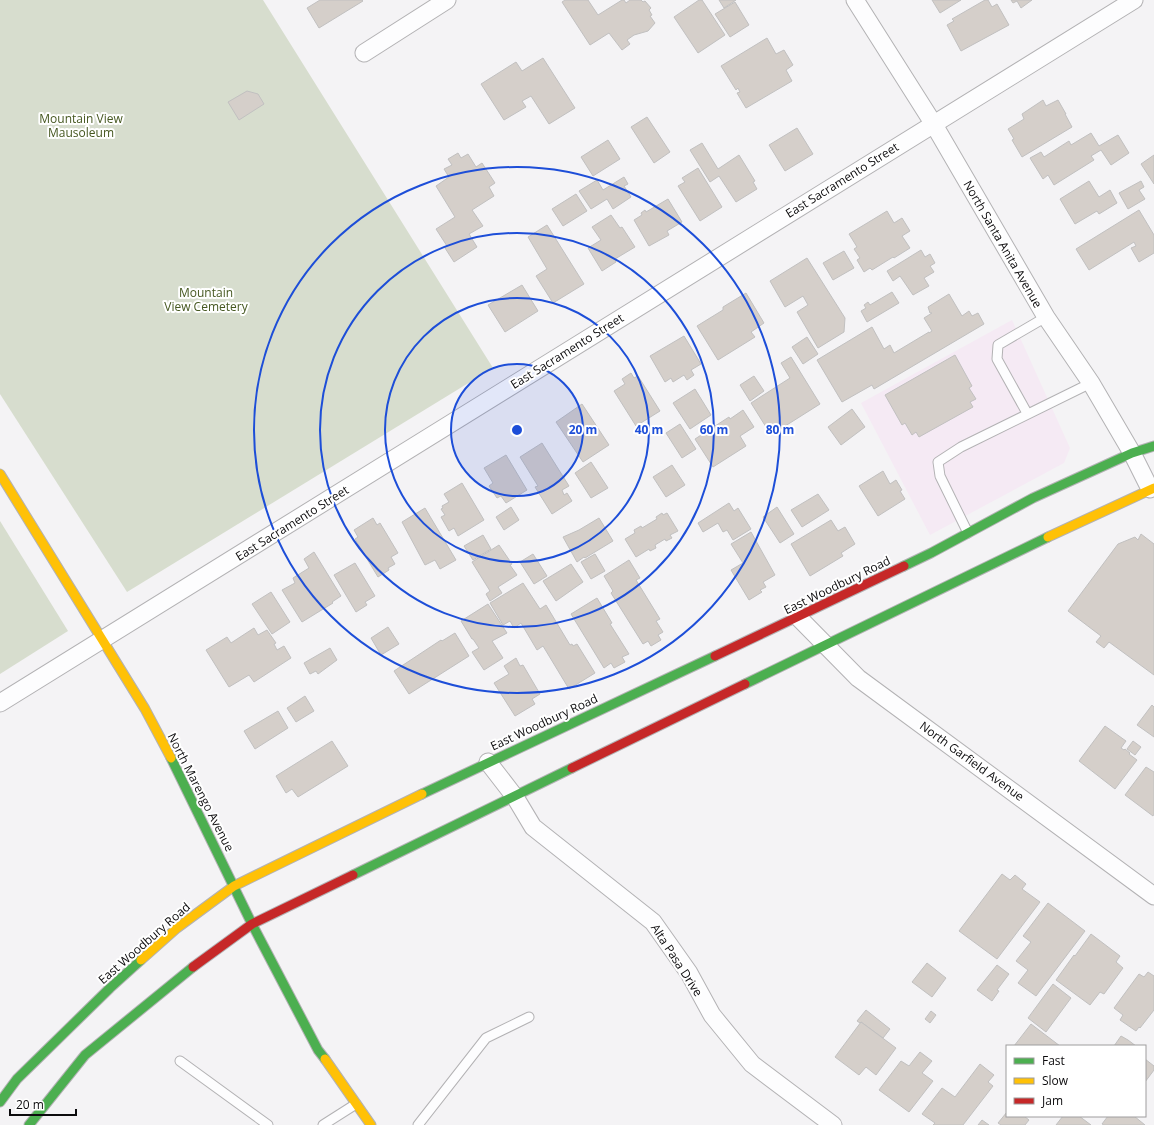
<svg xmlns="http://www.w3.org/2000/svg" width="1154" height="1125" font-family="'Open Sans',sans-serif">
<rect width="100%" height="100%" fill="#f4f3f5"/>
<path fill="#f5eaf4" d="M 1012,320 L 1070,448 L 1064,463 L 930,535 L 861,403 Z"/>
<g fill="#d7ddce">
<path d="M 0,0 L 263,0 L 493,368 L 127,592 L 0,394 Z"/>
<path d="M 0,521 L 68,631 L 0,674 Z"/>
</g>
<g fill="#d5cfca" stroke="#c1c0c0">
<path d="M 320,0 L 362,0 L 363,1 L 319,28 L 307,8 Z"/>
<path d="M 565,0 L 588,0 L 598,15 L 622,0 L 624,0 L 626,3 L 630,0 L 641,0 L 643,2 L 645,1 L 651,8 L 649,10 L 652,15 L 650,16 L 655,23 L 648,31 L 634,35 L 627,40 L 630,44 L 622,50 L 609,33 L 590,45 L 562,2 Z"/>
<path d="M 699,0 L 702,0 L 725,35 L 698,53 L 674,17 Z"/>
<path d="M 719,0 L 736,0 L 724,8 Z"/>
<path d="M 932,0 L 961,0 L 940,13 Z"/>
<path d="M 985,0 L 988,0 L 992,7 L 997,4 L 1009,25 L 961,51 L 947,25 L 954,21 L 952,19 Z"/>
<path d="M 1011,0 L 1032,0 L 1021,8 L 1017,1 L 1013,3 Z"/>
<path d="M 735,2 L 749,25 L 730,37 L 715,14 Z"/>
<path d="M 767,38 L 776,54 L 784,50 L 793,65 L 786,70 L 792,81 L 746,108 L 737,93 L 740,92 L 738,88 L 736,90 L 721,66 Z"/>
<path d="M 543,58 L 575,108 L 549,124 L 531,96 L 522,101 L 526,107 L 504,120 L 481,84 L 516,62 L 522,71 Z"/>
<path d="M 247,91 L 258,94 L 264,104 L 239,120 L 228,102 Z"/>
<path d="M 1043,100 L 1046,106 L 1058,100 L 1066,114 L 1065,114 L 1072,127 L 1022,157 L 1012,140 L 1014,139 L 1008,129 L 1024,119 L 1022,114 Z"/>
<path d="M 647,117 L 670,152 L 654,163 L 631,127 Z"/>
<path d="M 797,128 L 813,154 L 785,171 L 769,145 Z"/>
<path d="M 1091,133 L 1099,146 L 1118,135 L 1129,153 L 1111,165 L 1101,150 L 1091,156 L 1094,160 L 1054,185 L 1048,175 L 1043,179 L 1030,158 L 1041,152 L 1044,157 L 1069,141 L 1071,145 Z"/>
<path d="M 608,140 L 620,159 L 593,176 L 581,157 Z"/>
<path d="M 702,143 L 718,169 L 739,155 L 755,181 L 753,182 L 757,189 L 736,202 L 719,176 L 710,182 L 690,150 Z"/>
<path d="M 458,153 L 461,158 L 468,154 L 476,167 L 482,163 L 495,183 L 489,187 L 494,196 L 472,210 L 483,226 L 469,234 L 477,247 L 454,262 L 445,248 L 447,246 L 436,229 L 455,217 L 436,186 L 449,177 L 444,169 L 452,165 L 448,159 Z"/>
<path d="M 1154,155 L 1154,184 L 1141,164 Z"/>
<path d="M 698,168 L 722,207 L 700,221 L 678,186 L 685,182 L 682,178 Z"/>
<path d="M 624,177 L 628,184 L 624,186 L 631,197 L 613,209 L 607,199 L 591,209 L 579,191 L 597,180 L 603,190 Z"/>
<path d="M 1089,181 L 1099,197 L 1110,190 L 1117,203 L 1099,214 L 1097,211 L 1075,224 L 1060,199 Z"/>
<path d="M 1141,181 L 1144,187 L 1139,190 L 1145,199 L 1128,209 L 1119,193 Z"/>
<path d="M 576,194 L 587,211 L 563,226 L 552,209 Z"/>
<path d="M 668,199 L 682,222 L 667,231 L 669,235 L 649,246 L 634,220 L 642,215 L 641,213 L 645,210 L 646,212 Z"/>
<path d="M 1139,210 L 1154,235 L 1154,253 L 1139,262 L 1131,248 L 1136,246 L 1134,242 L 1089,270 L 1076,249 Z"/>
<path d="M 887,211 L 894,223 L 902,218 L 910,231 L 902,236 L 910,248 L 894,258 L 893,257 L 872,270 L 870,268 L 864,272 L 857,260 L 860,258 L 854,249 L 857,247 L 849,234 Z"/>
<path d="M 611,215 L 620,228 L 622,227 L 635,247 L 615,259 L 616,262 L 602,271 L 588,248 L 601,240 L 592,227 Z"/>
<path d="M 547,225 L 584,284 L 553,303 L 536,276 L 547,269 L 528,237 Z"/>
<path d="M 921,250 L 925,257 L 930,254 L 935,263 L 930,266 L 934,272 L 924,278 L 929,286 L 913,295 L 900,276 L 893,281 L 887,271 Z"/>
<path d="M 844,251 L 854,268 L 833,280 L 823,263 Z"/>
<path d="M 807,258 L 845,318 L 844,332 L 818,348 L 797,312 L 808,305 L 803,296 L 785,307 L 770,281 Z"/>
<path d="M 522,285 L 538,311 L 505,332 L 488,305 Z"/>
<path d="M 892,292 L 899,303 L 867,322 L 861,311 L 866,308 L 864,305 L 868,302 L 870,305 Z"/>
<path d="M 746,293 L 764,323 L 751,332 L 755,337 L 718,360 L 697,326 L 723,310 L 723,307 Z"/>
<path d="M 949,294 L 962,316 L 969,311 L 972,316 L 978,313 L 984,324 L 874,389 L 872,385 L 842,402 L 817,360 L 872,327 L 884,349 L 890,345 L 894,353 L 929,332 L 929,333 L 932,331 L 924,318 L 932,313 L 930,313 L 928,307 Z"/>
<path d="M 684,336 L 701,364 L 691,370 L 694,375 L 687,380 L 684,375 L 673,382 L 671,378 L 665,382 L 650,356 Z"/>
<path d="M 807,337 L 818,354 L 803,364 L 792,347 Z"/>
<path d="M 955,355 L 972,386 L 969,388 L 976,399 L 970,402 L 973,407 L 919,437 L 916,432 L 912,435 L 905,423 L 902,425 L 885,395 Z"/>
<path d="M 791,357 L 820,404 L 771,435 L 751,403 L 790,378 L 781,363 Z"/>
<path d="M 631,373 L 634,378 L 638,376 L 660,411 L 636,426 L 614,391 L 625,384 L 622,379 Z"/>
<path d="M 754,376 L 764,391 L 750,401 L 740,385 Z"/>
<path d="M 695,389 L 711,415 L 690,429 L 673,403 Z"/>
<path d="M 582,404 L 609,445 L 583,462 L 556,422 Z"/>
<path d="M 852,409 L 865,427 L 841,445 L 828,427 Z"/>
<path d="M 743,410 L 754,427 L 740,436 L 746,446 L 713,467 L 695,439 L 729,417 L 730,419 Z"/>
<path d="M 680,424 L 696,449 L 682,458 L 666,433 Z"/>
<path d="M 542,443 L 569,486 L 562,490 L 564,495 L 567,493 L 572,501 L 552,514 L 535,487 L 538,486 L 520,457 Z"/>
<path d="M 506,455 L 527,490 L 506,503 L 501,496 L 497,498 L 489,486 L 493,483 L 484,468 Z"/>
<path d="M 591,462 L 608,488 L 591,498 L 575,473 Z"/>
<path d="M 672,465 L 685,485 L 666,497 L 653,477 Z"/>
<path d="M 883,471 L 890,484 L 896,480 L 902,490 L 900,491 L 905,499 L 878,516 L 859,486 Z"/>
<path d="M 462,483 L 484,520 L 458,536 L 454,528 L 449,531 L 441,517 L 445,515 L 441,509 L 443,508 L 442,506 L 449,502 L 444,494 Z"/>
<path d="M 818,494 L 829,510 L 802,527 L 791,510 Z"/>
<path d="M 729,503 L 734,511 L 738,508 L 751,529 L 733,540 L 727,530 L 723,532 L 718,523 L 703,532 L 698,523 Z"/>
<path d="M 511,507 L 519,520 L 504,530 L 496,517 Z"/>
<path d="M 777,507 L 794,534 L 780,543 L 763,517 Z"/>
<path d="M 425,508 L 456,560 L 440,569 L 435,560 L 425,565 L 402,522 Z"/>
<path d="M 662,513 L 663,515 L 667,513 L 678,531 L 670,535 L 672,538 L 666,541 L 665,539 L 655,545 L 656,548 L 650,551 L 649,549 L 636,557 L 625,539 L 635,533 L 634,530 L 641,526 L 642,528 L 657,519 L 656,517 Z"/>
<path d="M 373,518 L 377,525 L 380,523 L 398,553 L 391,557 L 395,564 L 388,568 L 389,570 L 378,577 L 355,539 L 358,537 L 354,530 Z"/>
<path d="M 599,518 L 613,541 L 585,558 L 584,557 L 577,562 L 563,537 L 579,530 Z"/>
<path d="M 831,520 L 838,531 L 845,527 L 855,544 L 841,553 L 843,556 L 810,576 L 791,544 Z"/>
<path d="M 751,532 L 775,575 L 763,582 L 766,587 L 760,590 L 762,592 L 749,600 L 731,570 L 743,563 L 731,544 Z"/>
<path d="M 1141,534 L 1154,544 L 1154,675 L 1109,642 L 1104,648 L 1096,642 L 1101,636 L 1068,611 L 1118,544 L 1135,537 L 1138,540 Z"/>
<path d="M 483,535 L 491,549 L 473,560 L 464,546 Z"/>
<path d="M 499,545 L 512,564 L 510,565 L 517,575 L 498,587 L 502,593 L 490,601 L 486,594 L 490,591 L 472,562 Z"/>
<path d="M 314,552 L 341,596 L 332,602 L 333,603 L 302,622 L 282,590 L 295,583 L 293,578 L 309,568 L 304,559 Z"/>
<path d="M 533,554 L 547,576 L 534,584 L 520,562 Z"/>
<path d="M 595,554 L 605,571 L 591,579 L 581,562 Z"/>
<path d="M 629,560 L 640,578 L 636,580 L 660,619 L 656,621 L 663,632 L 658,635 L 661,640 L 651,646 L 648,641 L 643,644 L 611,593 L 613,591 L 604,576 Z"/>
<path d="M 355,563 L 375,596 L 365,602 L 367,605 L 356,612 L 334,575 Z"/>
<path d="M 571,564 L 583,582 L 556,601 L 543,581 Z"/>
<path d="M 523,583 L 540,609 L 546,605 L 570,645 L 572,644 L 573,646 L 577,644 L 595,673 L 569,689 L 543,646 L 537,650 L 521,623 L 514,628 L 510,621 L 503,625 L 490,603 Z"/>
<path d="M 271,592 L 290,622 L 272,634 L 252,604 Z"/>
<path d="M 597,598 L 612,623 L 610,624 L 629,654 L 622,657 L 625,662 L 614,668 L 611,663 L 604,668 L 571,614 Z"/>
<path d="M 488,604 L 507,633 L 492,641 L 503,658 L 484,670 L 472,652 L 479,648 L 473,639 L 472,639 L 461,621 Z"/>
<path d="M 388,627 L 399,644 L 381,655 L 371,638 Z"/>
<path d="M 254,628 L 258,635 L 267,630 L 276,643 L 274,644 L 277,650 L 284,646 L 291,658 L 254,682 L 249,675 L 229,687 L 206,650 L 227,637 L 231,643 Z"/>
<path d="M 455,633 L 469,656 L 409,694 L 394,671 L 441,640 L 442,641 Z"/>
<path d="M 330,648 L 337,660 L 318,674 L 316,671 L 310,674 L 304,663 Z"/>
<path d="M 516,658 L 520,666 L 523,665 L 540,694 L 532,699 L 535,704 L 515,716 L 494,683 L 509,674 L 504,666 Z"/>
<path d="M 305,696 L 314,711 L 296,722 L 287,708 Z"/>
<path d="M 1152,705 L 1154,707 L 1154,737 L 1137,725 Z"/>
<path d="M 278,711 L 288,728 L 255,749 L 244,731 Z"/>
<path d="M 1105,726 L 1126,741 L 1121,748 L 1124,750 L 1125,749 L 1130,753 L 1129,754 L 1137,760 L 1115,789 L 1079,761 Z"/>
<path d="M 332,741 L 348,766 L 298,797 L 292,789 L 286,793 L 276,776 Z"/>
<path d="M 1133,741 L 1141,747 L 1135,755 L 1127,749 Z"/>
<path d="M 1146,767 L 1154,772 L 1154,814 L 1153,816 L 1125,795 Z"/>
<path d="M 1002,874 L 1010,880 L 1015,875 L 1026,884 L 1022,889 L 1040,902 L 997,959 L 959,931 Z"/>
<path d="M 1048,903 L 1085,931 L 1036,996 L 1018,983 L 1028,970 L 1016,961 L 1031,942 L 1023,936 Z"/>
<path d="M 1091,934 L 1120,956 L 1116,962 L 1123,968 L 1104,994 L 1100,992 L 1090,1005 L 1056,980 L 1074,955 L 1075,956 Z"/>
<path d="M 927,963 L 946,978 L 932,997 L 912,982 Z"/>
<path d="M 997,965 L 1009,974 L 997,990 L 999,991 L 992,1001 L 977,990 Z"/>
<path d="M 1148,972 L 1154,976 L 1154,1010 L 1140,1028 L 1139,1027 L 1136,1031 L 1120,1020 L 1123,1015 L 1114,1008 L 1139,974 L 1144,977 Z"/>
<path d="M 1053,984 L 1071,998 L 1046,1032 L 1028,1018 Z"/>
<path d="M 866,1010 L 890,1029 L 883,1038 L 861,1022 L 860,1023 L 857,1021 Z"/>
<path d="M 931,1011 L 936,1015 L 930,1023 L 925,1019 Z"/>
<path d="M 861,1022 L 896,1048 L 876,1075 L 866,1067 L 859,1075 L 835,1057 Z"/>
<path d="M 1031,1024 L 1060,1046 L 1014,1046 Z"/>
<path d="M 1121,1036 L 1128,1040 L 1136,1046 L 1114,1046 Z"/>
<path d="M 920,1052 L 932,1061 L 922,1073 L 933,1081 L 909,1112 L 879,1090 L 901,1061 L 909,1066 Z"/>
<path d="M 1145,1059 L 1154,1066 L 1154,1070 L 1145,1082 Z"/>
<path d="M 980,1064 L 994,1075 L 988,1082 L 993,1086 L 963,1125 L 933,1125 L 935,1123 L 922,1114 L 942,1088 L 955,1097 Z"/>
<path d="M 1007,1112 L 1007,1116 L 1024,1116 L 1029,1120 L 1025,1125 L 1001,1125 L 998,1123 Z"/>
<path d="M 1063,1116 L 1079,1116 L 1091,1125 L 1056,1125 Z"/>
<path d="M 1108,1116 L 1134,1116 L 1145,1125 L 1104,1125 L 1102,1124 Z"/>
<path d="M 982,1120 L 989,1125 L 978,1125 Z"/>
</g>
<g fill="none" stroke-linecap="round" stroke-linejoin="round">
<g stroke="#b3b2b4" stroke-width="11">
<g id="lane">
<path d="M 1027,413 L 997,359 L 998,345 L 1046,317"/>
<path d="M 968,533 L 940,476 L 938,462 L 961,447 L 1091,383"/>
<path d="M 180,1061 L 268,1125"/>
<path d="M 323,1125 L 356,1104"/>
<path d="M 418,1125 L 486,1038 L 529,1017"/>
</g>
</g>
<g stroke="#b3b2b4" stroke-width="19">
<g id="street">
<path d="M 855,0 L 933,123 L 1046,317 L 1091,383 L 1132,453 L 1150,489"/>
<path d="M 364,53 L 447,0"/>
<path d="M 798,617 L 858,678 L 1154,896"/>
<path d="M 0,703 L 1134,0"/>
<path d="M 488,762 L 515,797 L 533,827 L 653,922 L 689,973 L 712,1015 L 752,1064 L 833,1125"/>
</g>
</g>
<g stroke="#b3b2b4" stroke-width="11">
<g id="fast">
<path d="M 904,566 L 931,553 L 1033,498 L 1132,453 L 1154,446"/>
<path d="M 745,684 L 1048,537"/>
<path d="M 171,758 L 252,924 L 318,1050 L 325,1059"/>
<path d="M 422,794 L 715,656"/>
<path d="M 353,875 L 572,768"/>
<path d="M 0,1102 L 17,1079 L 110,988 L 141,960"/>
<path d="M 29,1125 L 85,1055 L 193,967"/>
</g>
</g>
<g stroke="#b3b2b4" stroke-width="11">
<g id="slow">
<path d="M 0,474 L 145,709 L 171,758"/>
<path d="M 1048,537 L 1154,488"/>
<path d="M 141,960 L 177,928 L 234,886 L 422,794"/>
<path d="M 325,1059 L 371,1125"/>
</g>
</g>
<g stroke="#b3b2b4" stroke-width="11">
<g id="jam">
<path d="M 715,656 L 904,566"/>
<path d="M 572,768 L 745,684"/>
<path d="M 193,967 L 252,924 L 353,875"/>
</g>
</g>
<use href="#lane" stroke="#fdfdfe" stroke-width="9"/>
<use href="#street" stroke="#fdfdfe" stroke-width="17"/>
<use href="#fast" stroke="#4caf50" stroke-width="9"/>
<use href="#slow" stroke="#ffc107" stroke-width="9"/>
<use href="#jam" stroke="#c62828" stroke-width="9"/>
</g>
<circle cx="517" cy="430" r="66" fill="#1d4ed8" fill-opacity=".12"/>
<g fill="none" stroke="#1d4ed8" stroke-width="2">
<circle cx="517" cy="430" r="66"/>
<circle cx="517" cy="430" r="132"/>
<circle cx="517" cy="430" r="197"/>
<circle cx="517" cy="430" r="263"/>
</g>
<g text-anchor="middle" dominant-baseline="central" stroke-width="4" stroke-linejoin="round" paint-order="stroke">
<g font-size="12" fill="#465821" stroke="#fff">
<text x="81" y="118">Mountain View<tspan x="81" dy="14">Mausoleum</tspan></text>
<text x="206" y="292">Mountain<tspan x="206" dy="14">View Cemetery</tspan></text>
</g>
<g font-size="12" fill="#0c0b0d" stroke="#fff">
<text transform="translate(842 180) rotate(-32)">East Sacramento Street</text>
<text transform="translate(1003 244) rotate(60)">North Santa Anita Avenue</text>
<text transform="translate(567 351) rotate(-32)">East Sacramento Street</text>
<text transform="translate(292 523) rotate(-32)">East Sacramento Street</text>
<text transform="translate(837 585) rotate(-26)">East Woodbury Road</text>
<text transform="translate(544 722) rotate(-25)">East Woodbury Road</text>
<text transform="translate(972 761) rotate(36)">North Garfield Avenue</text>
<text transform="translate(201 792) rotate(63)">North Marengo Avenue</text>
<text transform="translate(144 943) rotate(-41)">East Woodbury Road</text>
<text transform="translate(677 960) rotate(57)">Alta Pasa Drive</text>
</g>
</g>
<circle cx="517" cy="430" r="6" fill="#1d4ed8" stroke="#fff" stroke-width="2"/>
<g font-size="12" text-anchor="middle" font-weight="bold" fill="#1d4ed8" stroke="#fff" stroke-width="4" stroke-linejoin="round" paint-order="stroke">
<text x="583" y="434">20 m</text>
<text x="649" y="434">40 m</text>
<text x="714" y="434">60 m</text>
<text x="780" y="434">80 m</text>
</g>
<rect x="1006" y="1045" width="140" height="72" fill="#ffffff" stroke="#9e9d9e"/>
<rect x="1014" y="1058" width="20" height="6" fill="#4caf50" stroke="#9e9d9e"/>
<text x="1042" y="1065" font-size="12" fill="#0c0b0d">Fast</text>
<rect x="1014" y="1078" width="20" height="6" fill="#ffc107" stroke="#9e9d9e"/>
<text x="1042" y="1085" font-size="12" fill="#0c0b0d">Slow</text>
<rect x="1014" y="1098" width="20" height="6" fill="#c62828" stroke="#9e9d9e"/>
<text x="1042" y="1105" font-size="12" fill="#0c0b0d">Jam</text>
<path d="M10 1109v6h66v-6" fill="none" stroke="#0c0b0d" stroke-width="2"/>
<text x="16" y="1109" font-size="12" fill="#0c0b0d" stroke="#ffffff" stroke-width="3" paint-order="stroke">20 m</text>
</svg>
